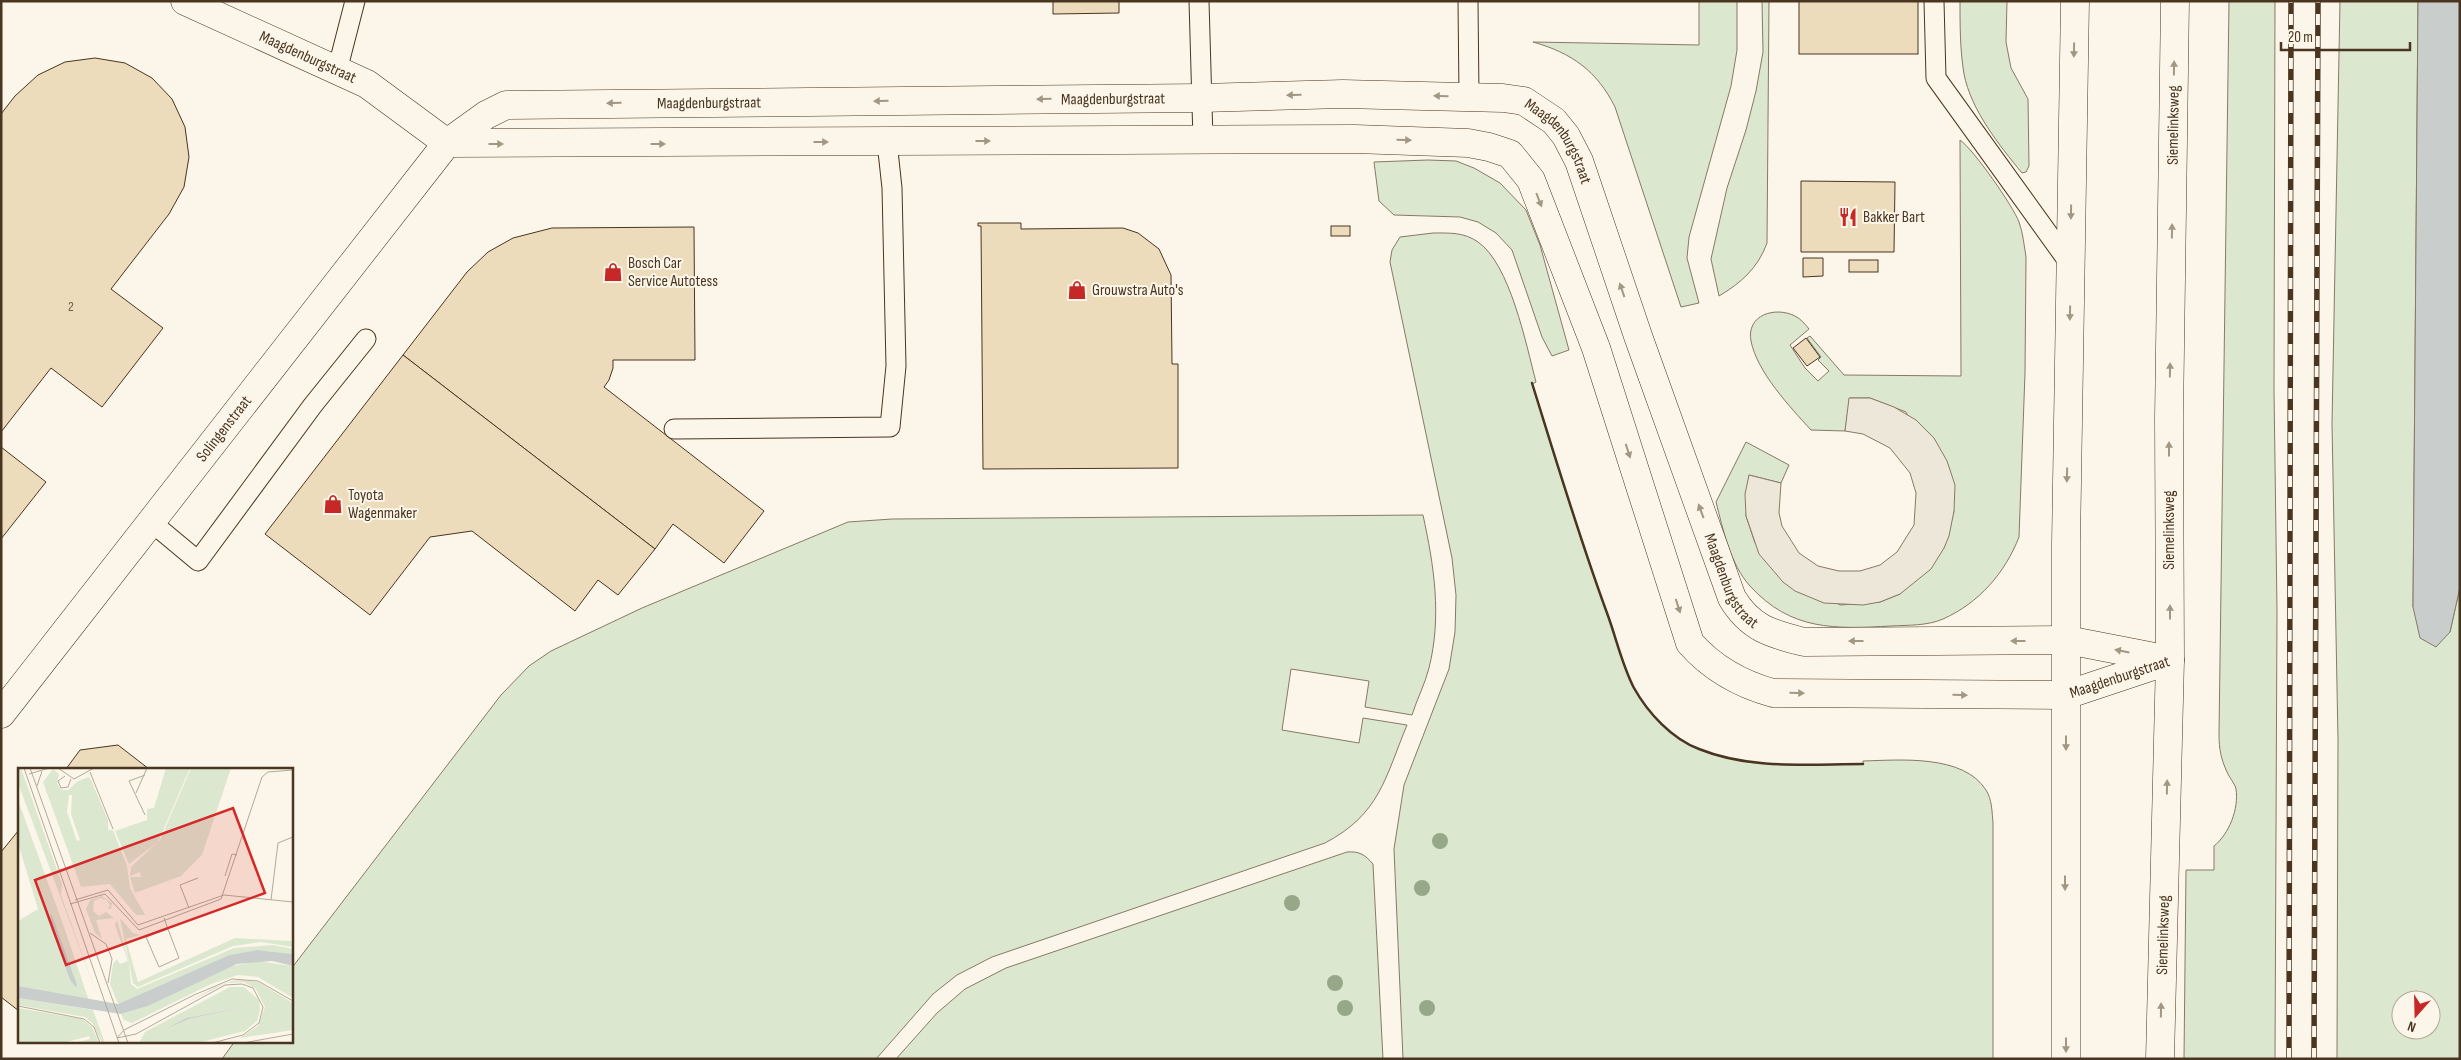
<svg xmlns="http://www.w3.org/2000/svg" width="2461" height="1060" font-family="'Sofia Sans Condensed',sans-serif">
<rect width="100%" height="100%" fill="#fbf6e9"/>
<g fill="#dce7d0" stroke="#887966" fill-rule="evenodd">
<path d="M 1699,1 L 1737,1 L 1737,50 L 1731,86 L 1689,237 L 1687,258 L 1699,303 L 1681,307 L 1615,107 C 1597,71 1572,53 1533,42 L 1699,45 Z"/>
<path d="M 1762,1 L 1769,1 L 1767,243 C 1758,268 1741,283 1719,296 L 1711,259 L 1727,188 L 1746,130 L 1756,91 L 1763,52 Z"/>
<path d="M 1960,1 L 2007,1 L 2006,42 L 2011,68 L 2028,99 L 2029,166 L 2026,172 L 2022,173 C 1999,145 1971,110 1964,74 C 1960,50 1960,26 1960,1 Z"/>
<path d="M 2229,1 L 2275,1 L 2274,390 L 2277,610 L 2275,1059 L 2184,1059 L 2186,870 L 2214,870 L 2214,846 C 2229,834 2239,809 2236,789 C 2235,784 2229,777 2227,772 C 2221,759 2219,749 2219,734 Z"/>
<path d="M 2340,1 L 2418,1 L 2413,607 L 2450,632 L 2460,587 L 2460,1059 L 2337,1059 L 2338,739 L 2332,424 ZM 2401,1000 L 2431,1000 L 2431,1030 L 2401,1030 Z"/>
<path d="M 1960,140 C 1974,150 2013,206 2019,222 C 2023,233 2024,245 2026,257 L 2025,373 L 2019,537 C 2005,573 1979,603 1943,619 C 1927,626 1908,625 1891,626 C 1835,629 1791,631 1750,586 C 1730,564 1723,529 1716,502 L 1746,442 L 1789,465 L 1781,483 L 1749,475 L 1746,516 L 1755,543 L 1840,605 L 1880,602 L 1900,594 L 1944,548 L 1954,511 L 1906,412 L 1870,398 L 1850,398 L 1845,431 L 1811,430 C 1790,407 1757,372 1751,341 C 1746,315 1775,306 1795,316 C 1801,319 1805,324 1809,329 L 1790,345 L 1805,368 L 1818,381 L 1829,371 L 1818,360 L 1821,357 L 1807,338 L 1810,336 L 1844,375 L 1961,376 Z"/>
<path d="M 1428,160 L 1456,161 L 1474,168 L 1500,183 L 1526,210 L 1540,245 L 1569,350 L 1552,356 L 1542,337 L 1512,250 L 1496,233 L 1478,222 L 1460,217 L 1394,215 L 1379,201 L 1374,162 Z"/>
<path d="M 1433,233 C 1449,233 1464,232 1478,242 C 1510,264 1526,344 1536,382 L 1532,384 C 1556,461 1579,538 1607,613 C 1616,637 1622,665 1634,688 C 1648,713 1671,738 1699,749 C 1750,770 1809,764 1863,764 L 1863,761 C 1900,760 1963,754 1986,790 C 1992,799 1992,812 1993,823 L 1993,1059 L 1403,1059 L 1394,849 L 1404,785 L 1449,669 L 1455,632 L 1456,595 L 1452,558 L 1390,262 L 1392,250 L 1400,237 Z"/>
<path d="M 1423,515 C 1434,566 1442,616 1429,668 C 1425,684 1417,699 1412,715 L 1365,707 L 1369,681 L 1291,669 L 1282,730 L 1359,743 L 1363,718 L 1407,725 C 1385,778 1380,814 1325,843 L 992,957 L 957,975 L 933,994 L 876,1059 L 222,1059 L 235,1041 L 291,1041 L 291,969 L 501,695 L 529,666 L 551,651 L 642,608 L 848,522 L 892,519 Z"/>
<path d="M 1347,852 C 1360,851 1365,855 1373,864 L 1383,1059 L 896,1059 L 937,1013 L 965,989 L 1006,968 Z"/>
</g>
<path fill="#ede7d9" stroke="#887966" d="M 1849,398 L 1870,398 L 1894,407 L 1916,420 L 1934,438 L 1947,461 L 1955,485 L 1954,511 L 1949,536 L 1944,548 L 1931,569 L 1900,594 L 1880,602 L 1863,605 L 1824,603 L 1795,591 L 1783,582 L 1759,554 L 1746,516 L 1745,494 L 1749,475 L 1781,483 L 1779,513 L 1782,526 L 1799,553 L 1818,566 L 1839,571 L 1860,571 L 1880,565 L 1897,552 L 1914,525 L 1916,493 L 1910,473 L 1890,448 L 1863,434 L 1845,431 Z"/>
<path fill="#c9cecd" stroke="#887966" d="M 2418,1 L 2460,1 L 2460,587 L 2450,632 L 2436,647 L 2420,638 L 2413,607 Z"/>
<g fill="#ecdcbc" stroke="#4a3520">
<path d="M 1053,1 L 1119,1 L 1119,13 L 1053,14 Z"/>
<rect x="1799" y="1" width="119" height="53"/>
<path d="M 95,58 L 125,63 L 152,78 L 172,99 L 185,127 L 189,157 L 184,187 L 169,214 L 111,289 L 163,328 L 102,407 L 51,368 L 1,432 L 1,114 L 15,96 L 38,75 L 65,62 Z"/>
<path d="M 1801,181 L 1895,182 L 1894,252 L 1801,252 Z"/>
<path d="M 978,223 L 1021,223 L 1021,229 L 1123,228 L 1138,233 L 1159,249 L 1171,275 L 1172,364 L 1178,364 L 1178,468 L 983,469 L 981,226 L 978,226 Z"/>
<rect x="1331" y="226" width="19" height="10"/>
<path d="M 694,227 L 695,360 L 613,360 L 613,368 L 609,380 L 604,387 L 764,511 L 724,563 L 673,524 L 655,549 L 403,355 L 467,272 L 488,252 L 513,238 L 552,228 Z"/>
<path d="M 1803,258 L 1823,258 L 1823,276 L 1803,277 Z"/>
<rect x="1849" y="260" width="29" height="12"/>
<path d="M 1806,338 L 1820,357 L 1807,366 L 1793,348 Z"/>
<path d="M 403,355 L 655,549 L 618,595 L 598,580 L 575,611 L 472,531 L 430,537 L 370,615 L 265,534 Z"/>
<path d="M 1,447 L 46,482 L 1,539 Z"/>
<path d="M 118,745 L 149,769 L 66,769 L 80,750 Z"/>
<path d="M 19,830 L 19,1011 L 1,997 L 1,852 Z"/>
</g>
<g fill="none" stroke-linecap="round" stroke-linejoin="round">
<g stroke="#4a3520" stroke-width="21">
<g id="service">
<path d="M 1199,1 L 1203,140"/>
<path d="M 1468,1 L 1469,96"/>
<path d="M 1934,1 L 1936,78 L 2070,264"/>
<path d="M 337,71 L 355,1"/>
<path d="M 674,429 L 890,427 L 896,366 L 892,188 L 887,142"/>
<path d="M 150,521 L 198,561 L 313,405 L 366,339"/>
</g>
</g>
<g stroke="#4a3520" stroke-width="29">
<g id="minor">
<path id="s1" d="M 185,1 L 367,84 L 447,143 L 1355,139 L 1468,143 L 1489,147 L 1510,154 L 1531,180 L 1596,348 L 1690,643 C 1713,669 1740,684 1773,693 L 2066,695 L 2168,661"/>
<path id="s2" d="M 1,714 L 447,143 L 486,115 L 506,105 L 1202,98 L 1343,94 L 1503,98 L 1524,101 L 1554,121 L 1566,136 L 1579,161 L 1638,336 L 1732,598 C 1750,628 1771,634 1804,642 L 2067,640 L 2170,660"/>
</g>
</g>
<g stroke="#4a3520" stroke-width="29">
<g id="primary">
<path d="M 2066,1059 L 2066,543 L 2075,1"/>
<path id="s3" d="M 2160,1059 L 2170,660 L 2169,418 L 2175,1"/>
</g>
</g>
<use href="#service" stroke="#fbf6e9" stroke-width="19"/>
<use href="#minor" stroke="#fbf6e9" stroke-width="28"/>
<use href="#primary" stroke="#fbf6e9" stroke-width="28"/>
<g stroke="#4a3520" stroke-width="5.5">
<g id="rail">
<path d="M 2289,1059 L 2291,1"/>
<path d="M 2314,1059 L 2318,1"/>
</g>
</g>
<use href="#rail" stroke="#fbf6e9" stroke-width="4" stroke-dasharray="11" stroke-linecap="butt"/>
<path stroke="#4a3520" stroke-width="2.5" d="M 1532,383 C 1556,460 1579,537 1607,613 C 1616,637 1622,665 1634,688 C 1648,713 1672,739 1699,749 C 1751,770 1809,764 1863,764"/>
</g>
<g fill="#96a887">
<circle cx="1440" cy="841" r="8"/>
<circle cx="1422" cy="888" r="8"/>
<circle cx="1292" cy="903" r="8"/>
<circle cx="1335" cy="983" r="8"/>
<circle cx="1345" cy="1008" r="8"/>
<circle cx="1427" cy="1008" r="8"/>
</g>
<defs><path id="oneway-solid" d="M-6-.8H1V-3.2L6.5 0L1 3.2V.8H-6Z" transform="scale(1.25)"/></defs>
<g fill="#a29684">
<use href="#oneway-solid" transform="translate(2074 50) rotate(91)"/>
<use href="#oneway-solid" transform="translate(2174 68) rotate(-89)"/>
<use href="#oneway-solid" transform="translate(1294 95) rotate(179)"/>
<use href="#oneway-solid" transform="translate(1441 96) rotate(-179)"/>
<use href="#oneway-solid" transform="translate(1044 99) rotate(179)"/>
<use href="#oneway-solid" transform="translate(881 101) rotate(179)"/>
<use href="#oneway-solid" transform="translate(614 103) rotate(179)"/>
<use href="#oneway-solid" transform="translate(1404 140) rotate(2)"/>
<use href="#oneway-solid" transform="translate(983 141)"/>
<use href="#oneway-solid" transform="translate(821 142)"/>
<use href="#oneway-solid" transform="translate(496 144)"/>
<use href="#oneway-solid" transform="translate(658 144)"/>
<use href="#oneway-solid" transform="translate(1539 200) rotate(69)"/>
<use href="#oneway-solid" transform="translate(2071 212) rotate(91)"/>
<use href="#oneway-solid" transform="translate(2172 231) rotate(-89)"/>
<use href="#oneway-solid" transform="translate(1622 290) rotate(-109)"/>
<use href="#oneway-solid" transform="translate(2070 313) rotate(91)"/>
<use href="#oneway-solid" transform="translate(2170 370) rotate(-89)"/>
<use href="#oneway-solid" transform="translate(2169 449) rotate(-90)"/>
<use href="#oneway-solid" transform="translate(1628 451) rotate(72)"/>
<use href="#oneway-solid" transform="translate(2067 475) rotate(91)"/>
<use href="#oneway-solid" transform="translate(1701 511) rotate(-110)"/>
<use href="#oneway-solid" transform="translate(1678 606) rotate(72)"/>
<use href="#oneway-solid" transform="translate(2170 612) rotate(-90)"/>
<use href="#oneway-solid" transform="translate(1856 641) rotate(180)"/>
<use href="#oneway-solid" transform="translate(2018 641) rotate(180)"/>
<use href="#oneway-solid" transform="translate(2122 651) rotate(-169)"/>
<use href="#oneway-solid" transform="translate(1797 693) rotate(1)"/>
<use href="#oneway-solid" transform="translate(1960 695) rotate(1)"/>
<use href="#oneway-solid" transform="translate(2066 743) rotate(90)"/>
<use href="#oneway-solid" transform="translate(2167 787) rotate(-89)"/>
<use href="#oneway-solid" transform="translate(2065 883) rotate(90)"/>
<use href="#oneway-solid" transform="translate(2161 1010) rotate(-89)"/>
<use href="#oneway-solid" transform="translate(2066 1045) rotate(90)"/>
</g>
<defs>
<g id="restaurant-bare" transform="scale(1.5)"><path d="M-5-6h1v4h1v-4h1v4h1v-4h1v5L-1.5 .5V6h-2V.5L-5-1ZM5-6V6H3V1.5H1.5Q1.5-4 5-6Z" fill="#c62828" stroke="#fbf6e9" stroke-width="2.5" paint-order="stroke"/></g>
<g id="shop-bare" transform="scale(1.5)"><path d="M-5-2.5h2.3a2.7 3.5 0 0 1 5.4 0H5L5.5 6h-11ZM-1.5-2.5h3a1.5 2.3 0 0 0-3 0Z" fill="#c62828" stroke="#fbf6e9" stroke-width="2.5" paint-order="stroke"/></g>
</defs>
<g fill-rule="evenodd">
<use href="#restaurant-bare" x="1848" y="217"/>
<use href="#shop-bare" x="613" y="272"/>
<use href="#shop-bare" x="1077" y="290"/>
<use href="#shop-bare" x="333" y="504"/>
</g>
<g text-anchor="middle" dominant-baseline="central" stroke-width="4" stroke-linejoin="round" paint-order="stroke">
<g font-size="14" fill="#725f47">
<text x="71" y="306">2</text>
</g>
<g font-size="16" fill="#4a3520" stroke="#fbf6e9">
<text stroke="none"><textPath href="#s1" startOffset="135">Maagdenburgstraat</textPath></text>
<text stroke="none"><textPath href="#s2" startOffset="1402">Maagdenburgstraat</textPath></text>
<text stroke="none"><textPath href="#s2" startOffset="998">Maagdenburgstraat</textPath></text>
<text stroke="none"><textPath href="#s3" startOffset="934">Siemelinksweg</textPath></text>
<text stroke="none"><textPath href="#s2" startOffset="1868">Maagdenburgstraat</textPath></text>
<text stroke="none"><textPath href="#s2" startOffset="362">Solingenstraat</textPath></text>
<text transform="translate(2169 530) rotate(-90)">Siemelinksweg</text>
<text stroke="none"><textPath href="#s2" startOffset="2344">Maagdenburgstraat</textPath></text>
<text stroke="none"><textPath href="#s1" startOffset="2335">Maagdenburgstraat</textPath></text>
<text stroke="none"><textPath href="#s3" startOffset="124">Siemelinksweg</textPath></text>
</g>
<g font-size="16" fill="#4a3520" stroke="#fbf6e9" text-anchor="start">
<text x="1863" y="217">Bakker Bart</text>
<text x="628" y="263">Bosch Car<tspan x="628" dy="18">Service Autotess</tspan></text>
<text x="1092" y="290">Grouwstra Auto's</text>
<text x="348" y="495">Toyota<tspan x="348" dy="18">Wagenmaker</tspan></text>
</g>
</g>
<g transform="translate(18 768)">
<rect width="275" height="275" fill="#fbf6e9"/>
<path d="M 0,0 L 3,0 L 44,116 L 43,127 L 82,235 L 0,15 ZM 148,0 L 172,0 L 140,74 L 111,96 L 97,63 L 129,52 L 129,41 L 136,40 ZM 173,0 L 213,0 L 184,87 L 163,108 L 117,125 L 112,109 L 123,109 L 122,104 L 112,108 L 113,99 L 142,72 ZM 35,1 L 41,6 L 39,16 L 44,22 L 50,22 L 60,13 L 71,9 L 73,12 L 90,52 L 90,62 L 95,62 L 109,98 L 112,120 L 127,147 L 118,147 L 92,116 L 63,119 L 25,14 ZM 51,27 L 54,27 L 53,46 L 62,72 L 59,73 L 49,44 ZM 0,32 L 46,159 L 71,233 L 0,218 L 0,153 L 20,141 L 0,75 ZM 84,128 L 94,135 L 93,141 L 89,140 L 92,138 L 89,132 L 82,130 L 76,133 L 75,143 L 81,148 L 88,144 L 96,150 L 78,152 L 84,171 L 77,165 L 68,141 L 72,132 ZM 102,150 L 115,165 L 122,167 L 108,171 L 120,214 L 217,170 L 273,173 L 275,179 L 243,174 L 215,178 L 120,219 L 115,215 ZM 99,152 L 111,195 L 113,216 L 119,221 L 216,180 L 255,177 L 275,181 L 275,186 L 239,182 L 211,187 L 100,236 L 92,216 L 95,196 L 99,191 L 102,196 L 110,193 L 97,157 ZM 238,193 L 275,198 L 275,230 L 240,209 L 220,207 L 193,216 L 114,255 L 106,252 L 103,246 L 130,238 L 206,200 ZM 225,212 L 240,214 L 275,235 L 275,262 L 222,270 L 240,258 L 247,239 L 238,221 L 226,214 L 209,215 L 166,236 L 195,220 L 214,213 ZM 212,219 L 226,219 L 241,232 L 242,242 L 239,253 L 227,263 L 179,275 L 121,275 L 127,264 ZM 229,238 L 171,251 L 146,261 L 174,249 ZM 0,230 L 75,242 L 87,275 L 84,275 L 75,256 L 67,249 L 0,237 ZM 0,240 L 64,251 L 74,259 L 81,275 L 57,275 L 72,271 L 71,268 L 45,275 L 0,275 Z" fill="#dce7d0" fill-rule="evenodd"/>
<path d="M 33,145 L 59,217 L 58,219 L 52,212 L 32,154 ZM 239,182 L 275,186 L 275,198 L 254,193 L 219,196 L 130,238 L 103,246 L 0,230 L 0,218 L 100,236 L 211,187 ZM 230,238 L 171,251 L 145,262 L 169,250 Z" fill="#c9cecd"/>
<path fill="none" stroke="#b4a999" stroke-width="1" d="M 6,0 L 101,275M 12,0 L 110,275M 40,0 L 56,11 L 76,0M 72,4 L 95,61M 11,6 L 31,0M 127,7 L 111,13 L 127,47M 47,8 L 40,13 L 43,20 L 50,19 L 53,11M 19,18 L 24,3M 118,25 L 129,0M 207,108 L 214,86 L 219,87M 57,132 L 90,122 L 120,157 L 206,127 L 275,134M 253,132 L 260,75 L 275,69M 52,136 L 87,126 L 121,162 L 203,131 L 244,9 L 250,4 L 275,2M 171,140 L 162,117 L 180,110M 146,150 L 150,161 L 161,190 L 141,199 L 128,169 L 150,161M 72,165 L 88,176 L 94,191 L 90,215M 0,238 L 66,251 L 76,259 L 82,275M 99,270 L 118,266 L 207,217 L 224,216 L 235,220 L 245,239 L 241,255 L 225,267 L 194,275M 99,270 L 106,262 L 176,227 L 214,211 L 240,213 L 275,233M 225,275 L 275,266"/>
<path fill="#d62828" fill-opacity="0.15" stroke="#d62828" stroke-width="2.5" d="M 215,40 L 247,125 L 48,197 L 17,112 Z"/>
<rect width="275" height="275" fill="none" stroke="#4a3520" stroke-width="2.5"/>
</g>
<rect width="2461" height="1060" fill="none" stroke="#4a3520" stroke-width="5"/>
<g transform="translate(2416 1015) rotate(200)"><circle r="24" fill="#fbf6e9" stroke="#b4a999"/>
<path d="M0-4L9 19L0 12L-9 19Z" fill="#c62828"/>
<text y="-8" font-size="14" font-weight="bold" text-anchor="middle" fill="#4a3520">N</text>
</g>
<path d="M2281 42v8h129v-8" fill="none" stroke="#4a3520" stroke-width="2.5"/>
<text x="2288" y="42" font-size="15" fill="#4a3520" stroke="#fbf6e9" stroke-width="4" paint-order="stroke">20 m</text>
</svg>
